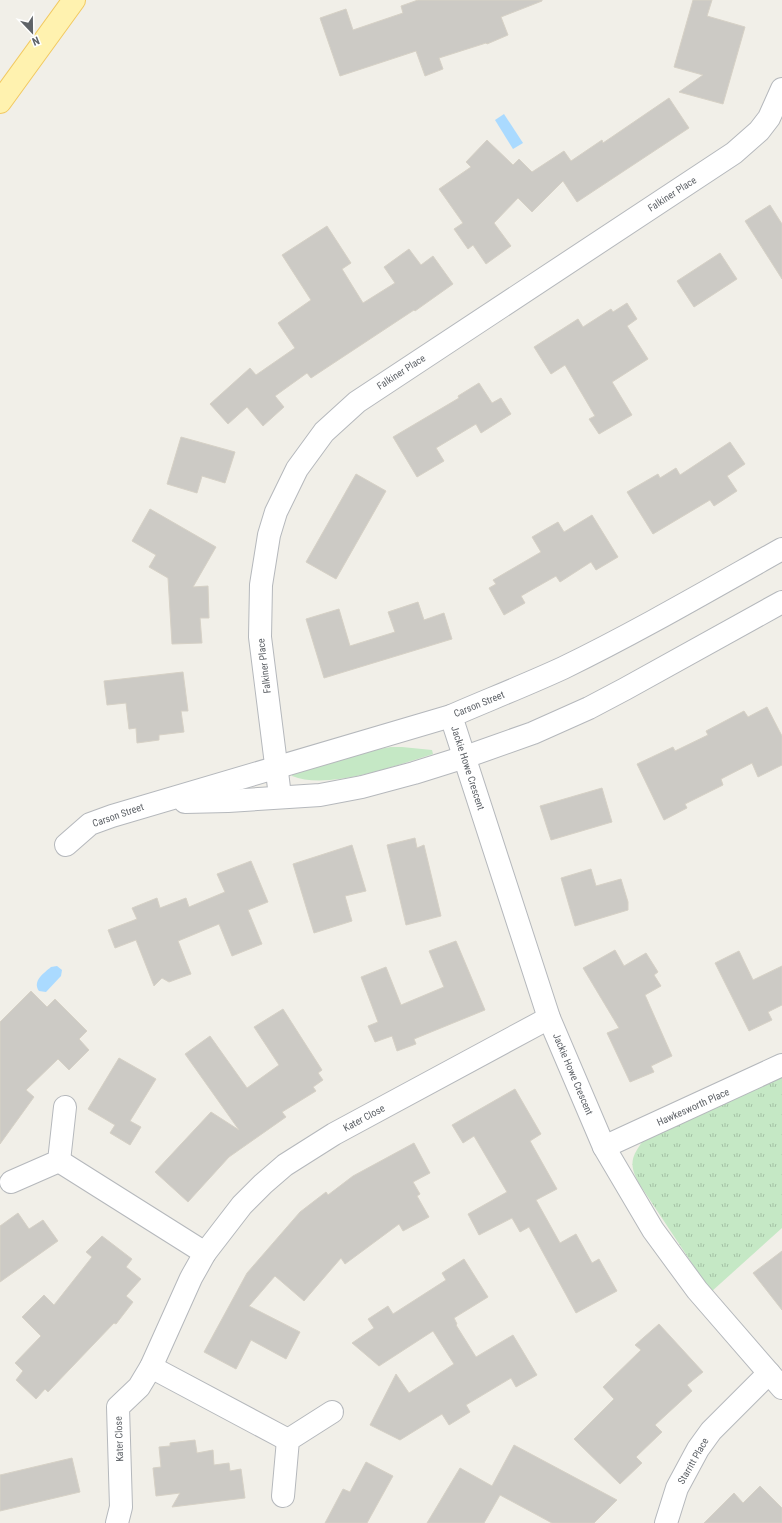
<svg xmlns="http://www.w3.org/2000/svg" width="782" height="1523" font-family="'Roboto Condensed',sans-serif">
<defs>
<pattern id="park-tufts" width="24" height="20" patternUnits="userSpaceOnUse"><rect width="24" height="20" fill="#c5e8c5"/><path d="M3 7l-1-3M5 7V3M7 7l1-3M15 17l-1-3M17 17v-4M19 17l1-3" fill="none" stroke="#a3c0a4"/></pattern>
</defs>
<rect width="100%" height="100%" fill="#f1efe8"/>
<path fill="#c5e8c5" d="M 391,747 L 402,747 L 432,750 L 433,754 C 397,765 328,791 292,776 L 293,772 L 373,750 Z"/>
<path fill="url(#park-tufts)" d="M 782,1076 L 782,1228 L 711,1292 L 640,1185 C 629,1166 630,1158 643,1141 Z"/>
<g fill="#aadaff">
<path d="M 504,114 L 523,143 L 513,149 L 495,120 Z"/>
<path d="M 57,966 L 62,970 L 61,976 L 46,992 L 39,991 C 32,981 44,973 51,967 Z"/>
</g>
<g fill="#cccac5" stroke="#d6d1c6">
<path d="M 418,0 L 542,0 L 542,1 L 501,17 L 508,35 L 487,44 L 486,43 L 439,58 L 443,69 L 425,76 L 416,51 L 340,76 L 320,18 L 346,9 L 353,30 L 403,13 L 401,6 Z"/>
<path d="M 693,0 L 712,0 L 707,16 L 745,27 L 723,104 L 679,92 L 703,75 L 674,67 Z"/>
<path d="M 669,98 L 689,128 L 577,202 L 563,181 L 532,212 L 518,198 L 494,223 L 511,246 L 486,264 L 473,245 L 468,249 L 454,229 L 463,223 L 439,189 L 471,167 L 466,162 L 487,140 L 513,165 L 519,159 L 532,172 L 564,151 L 571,161 L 602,140 L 603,143 Z"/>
<path d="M 770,205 L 782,224 L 782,279 L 745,221 Z"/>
<path d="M 327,226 L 351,263 L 342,269 L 363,303 L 395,283 L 384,267 L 409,249 L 421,265 L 433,256 L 453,284 L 415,311 L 414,310 L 311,378 L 307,373 L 275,396 L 284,407 L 263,426 L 247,407 L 228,424 L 210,404 L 250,368 L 256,375 L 295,348 L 278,323 L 311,300 L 282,255 Z"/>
<path d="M 720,253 L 737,279 L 694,307 L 677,281 Z"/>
<path d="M 627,303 L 637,319 L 627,326 L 648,359 L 612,382 L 632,415 L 599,434 L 589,419 L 595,416 L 565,365 L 551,374 L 534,347 L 578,319 L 583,327 L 611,309 L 613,312 Z"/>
<path d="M 479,383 L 492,403 L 501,398 L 511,414 L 481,433 L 476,424 L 436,448 L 444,461 L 417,477 L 393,437 L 459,398 L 458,396 Z"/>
<path d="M 181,437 L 235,452 L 225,483 L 202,476 L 197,493 L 167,484 Z"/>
<path d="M 730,442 L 745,464 L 727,476 L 737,491 L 714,506 L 710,500 L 653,534 L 627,492 L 658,474 L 660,478 L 676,468 L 680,475 Z"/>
<path d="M 356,474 L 386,491 L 336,579 L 306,562 Z"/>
<path d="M 150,509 L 216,547 L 193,587 L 208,586 L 209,618 L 200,618 L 202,643 L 172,644 L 168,578 L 149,567 L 156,555 L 132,541 Z"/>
<path d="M 592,515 L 618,557 L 596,570 L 591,562 L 560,582 L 556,576 L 521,596 L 525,603 L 504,615 L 489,588 L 496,584 L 493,580 L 541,552 L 532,537 L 558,522 L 564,532 Z"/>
<path d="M 418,602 L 424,620 L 444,613 L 452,639 L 324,678 L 306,619 L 339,609 L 350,646 L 395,632 L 388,612 Z"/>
<path d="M 183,672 L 188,711 L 181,711 L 184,732 L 159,735 L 159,740 L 137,743 L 136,728 L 129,729 L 126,703 L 107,705 L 104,681 Z"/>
<path d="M 767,707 L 782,736 L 782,765 L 758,777 L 752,763 L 721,779 L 723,785 L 685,804 L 687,808 L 664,820 L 637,764 L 673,747 L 675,751 L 708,735 L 706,731 L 744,711 L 748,717 Z"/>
<path d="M 602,788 L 612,822 L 551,840 L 540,806 Z"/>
<path d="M 415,838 L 417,848 L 424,845 L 441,916 L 406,925 L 387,845 Z"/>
<path d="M 352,845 L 366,891 L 345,896 L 352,921 L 314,933 L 293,864 Z"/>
<path d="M 251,861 L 268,902 L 248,910 L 262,944 L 232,956 L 219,924 L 178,941 L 191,974 L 169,982 L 162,978 L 154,986 L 136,940 L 115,948 L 108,930 L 137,919 L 132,908 L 157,898 L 160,908 L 186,898 L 189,907 L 225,892 L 217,874 Z"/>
<path d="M 591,869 L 596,886 L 621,879 L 628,902 L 628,910 L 575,926 L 561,878 Z"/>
<path d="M 456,941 L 485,1010 L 414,1039 L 416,1044 L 397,1051 L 392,1036 L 375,1042 L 368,1026 L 378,1022 L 361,977 L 386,967 L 401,1005 L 444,987 L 429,951 Z"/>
<path d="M 615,950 L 624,966 L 646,953 L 658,972 L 654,975 L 661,986 L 645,995 L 672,1056 L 651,1066 L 654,1072 L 630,1082 L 607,1033 L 619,1028 L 583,968 Z"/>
<path d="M 739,951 L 753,980 L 782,966 L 782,1005 L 768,1012 L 772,1020 L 749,1031 L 715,963 Z"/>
<path d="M 31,991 L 47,1007 L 55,999 L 87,1031 L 79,1039 L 89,1050 L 69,1070 L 58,1059 L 26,1090 L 34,1097 L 0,1144 L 0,1022 Z"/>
<path d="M 283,1009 L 322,1070 L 318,1073 L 323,1080 L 313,1087 L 316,1091 L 282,1112 L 286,1117 L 229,1157 L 188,1202 L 155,1172 L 211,1112 L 239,1130 L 185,1054 L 210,1036 L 247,1088 L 279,1065 L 254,1027 Z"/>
<path d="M 119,1058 L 156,1079 L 130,1121 L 141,1127 L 130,1145 L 110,1133 L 115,1125 L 88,1109 Z"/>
<path d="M 515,1089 L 541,1134 L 530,1141 L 557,1189 L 536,1200 L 560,1243 L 576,1234 L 592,1263 L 599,1259 L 617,1291 L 576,1313 L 529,1227 L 520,1232 L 512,1218 L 479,1235 L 468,1214 L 507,1192 L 474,1136 L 463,1143 L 452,1125 Z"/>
<path d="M 414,1143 L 430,1173 L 413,1182 L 420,1194 L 417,1196 L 429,1217 L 403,1231 L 399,1224 L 345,1264 L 341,1258 L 304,1301 L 275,1276 L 249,1306 L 300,1332 L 286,1359 L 251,1340 L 236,1369 L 204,1352 L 247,1273 L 300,1212 L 326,1192 L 328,1195 L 353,1176 Z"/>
<path d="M 18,1213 L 29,1229 L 43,1220 L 58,1241 L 0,1282 L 0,1226 Z"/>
<path d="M 102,1236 L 132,1259 L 126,1267 L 141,1279 L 126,1296 L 133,1302 L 116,1324 L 114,1323 L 48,1392 L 45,1389 L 36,1399 L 16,1380 L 23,1371 L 15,1363 L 41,1336 L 22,1317 L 44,1295 L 54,1305 L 92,1257 L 86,1252 Z"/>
<path d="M 782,1251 L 782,1310 L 753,1273 Z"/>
<path d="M 464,1259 L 488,1297 L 454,1318 L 457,1324 L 456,1325 L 476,1357 L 513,1335 L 537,1375 L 516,1387 L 511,1378 L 466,1405 L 470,1412 L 449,1425 L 442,1414 L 400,1440 L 370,1425 L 396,1374 L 409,1393 L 454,1364 L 433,1331 L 379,1366 L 352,1343 L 374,1328 L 368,1319 L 388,1306 L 393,1314 L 446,1280 L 442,1273 Z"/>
<path d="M 659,1324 L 703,1372 L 687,1385 L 692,1391 L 655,1425 L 662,1432 L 636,1457 L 642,1463 L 620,1484 L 574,1439 L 614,1399 L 603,1387 L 641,1350 L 635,1345 Z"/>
<path d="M 195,1440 L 197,1453 L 213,1450 L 214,1465 L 229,1463 L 230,1471 L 241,1469 L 245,1498 L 172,1507 L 180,1493 L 156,1496 L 153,1468 L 161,1467 L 159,1447 L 170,1446 L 170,1443 Z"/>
<path d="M 514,1445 L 617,1500 L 594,1523 L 552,1523 L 500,1495 L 484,1523 L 427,1523 L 460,1468 L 492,1486 Z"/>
<path d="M 72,1458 L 80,1492 L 0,1511 L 0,1475 Z"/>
<path d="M 366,1462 L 393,1476 L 367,1523 L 325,1523 L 343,1489 L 350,1492 Z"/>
<path d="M 760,1486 L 782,1508 L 782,1523 L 704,1523 L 734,1493 L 743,1503 Z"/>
</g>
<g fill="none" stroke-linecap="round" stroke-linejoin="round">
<g stroke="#b5b8bc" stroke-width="24">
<g id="minor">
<path d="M 280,796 L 260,637 L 261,585 L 269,535 L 276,512 L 297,469 L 324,432 L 357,402 L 734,153 L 759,131 L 769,118 L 782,89"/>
<path d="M 185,802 L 228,801 L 320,795 L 362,787 L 414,773 L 465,757"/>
<path d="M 66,845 L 90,824 L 112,816 L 451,716"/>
<path d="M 604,1147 L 782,1065"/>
<path d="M 59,1161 L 205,1253"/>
<path d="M 11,1182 L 59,1161 L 65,1107"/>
<path d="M 151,1367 L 288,1440"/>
<path d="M 283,1496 L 288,1440 L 332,1412"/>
<path d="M 117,1523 L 121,1507 L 118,1407 L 139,1387 L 151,1367 L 191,1278 L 205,1253 L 242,1205 L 263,1184 L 285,1165 L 334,1134 L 549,1018"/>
<path d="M 666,1523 L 677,1488 L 698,1449 L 711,1431 L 769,1373"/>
</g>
</g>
<g stroke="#b5b8bc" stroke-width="24">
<g id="tertiary">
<path d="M 782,549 C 709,590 637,632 563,668 C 526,685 488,700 451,716 L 549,1018 L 604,1147 L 653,1230 L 697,1290 L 782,1388"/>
<path d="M 465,757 L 533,733 L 589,708 L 625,689 L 782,602"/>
</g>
</g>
<g stroke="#f2c960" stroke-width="24">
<path id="primary" d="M 0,102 L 74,0"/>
</g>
<use href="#minor" stroke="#fff" stroke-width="22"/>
<use href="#tertiary" stroke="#fff" stroke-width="22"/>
<use href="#primary" stroke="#fff2af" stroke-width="22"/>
</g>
<g text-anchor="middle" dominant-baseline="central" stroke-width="4" stroke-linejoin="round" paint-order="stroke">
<g font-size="10" fill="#5f6368" stroke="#fff">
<text transform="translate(672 194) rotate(-33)">Falkiner Place</text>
<text transform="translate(401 372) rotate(-33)">Falkiner Place</text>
<text transform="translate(264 666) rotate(-97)">Falkiner Place</text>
<text transform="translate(479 704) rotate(-22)">Carson Street</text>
<text transform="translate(468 768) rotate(72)">Jackie Howe Crescent</text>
<text transform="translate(118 815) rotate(-19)">Carson Street</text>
<text transform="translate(573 1074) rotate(67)">Jackie Howe Crescent</text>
<text transform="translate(693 1107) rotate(-24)">Hawkesworth Place</text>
<text transform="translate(364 1118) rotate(-28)">Kater Close</text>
<text transform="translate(119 1439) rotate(-92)">Kater Close</text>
<text transform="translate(693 1461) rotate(-60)">Starritt Place</text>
</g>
</g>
<g transform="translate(32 32) rotate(158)" stroke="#ffffff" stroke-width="3" paint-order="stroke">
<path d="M0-3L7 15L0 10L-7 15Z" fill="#5f6368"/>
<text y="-6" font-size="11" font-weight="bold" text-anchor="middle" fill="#5f6368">N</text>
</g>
</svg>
